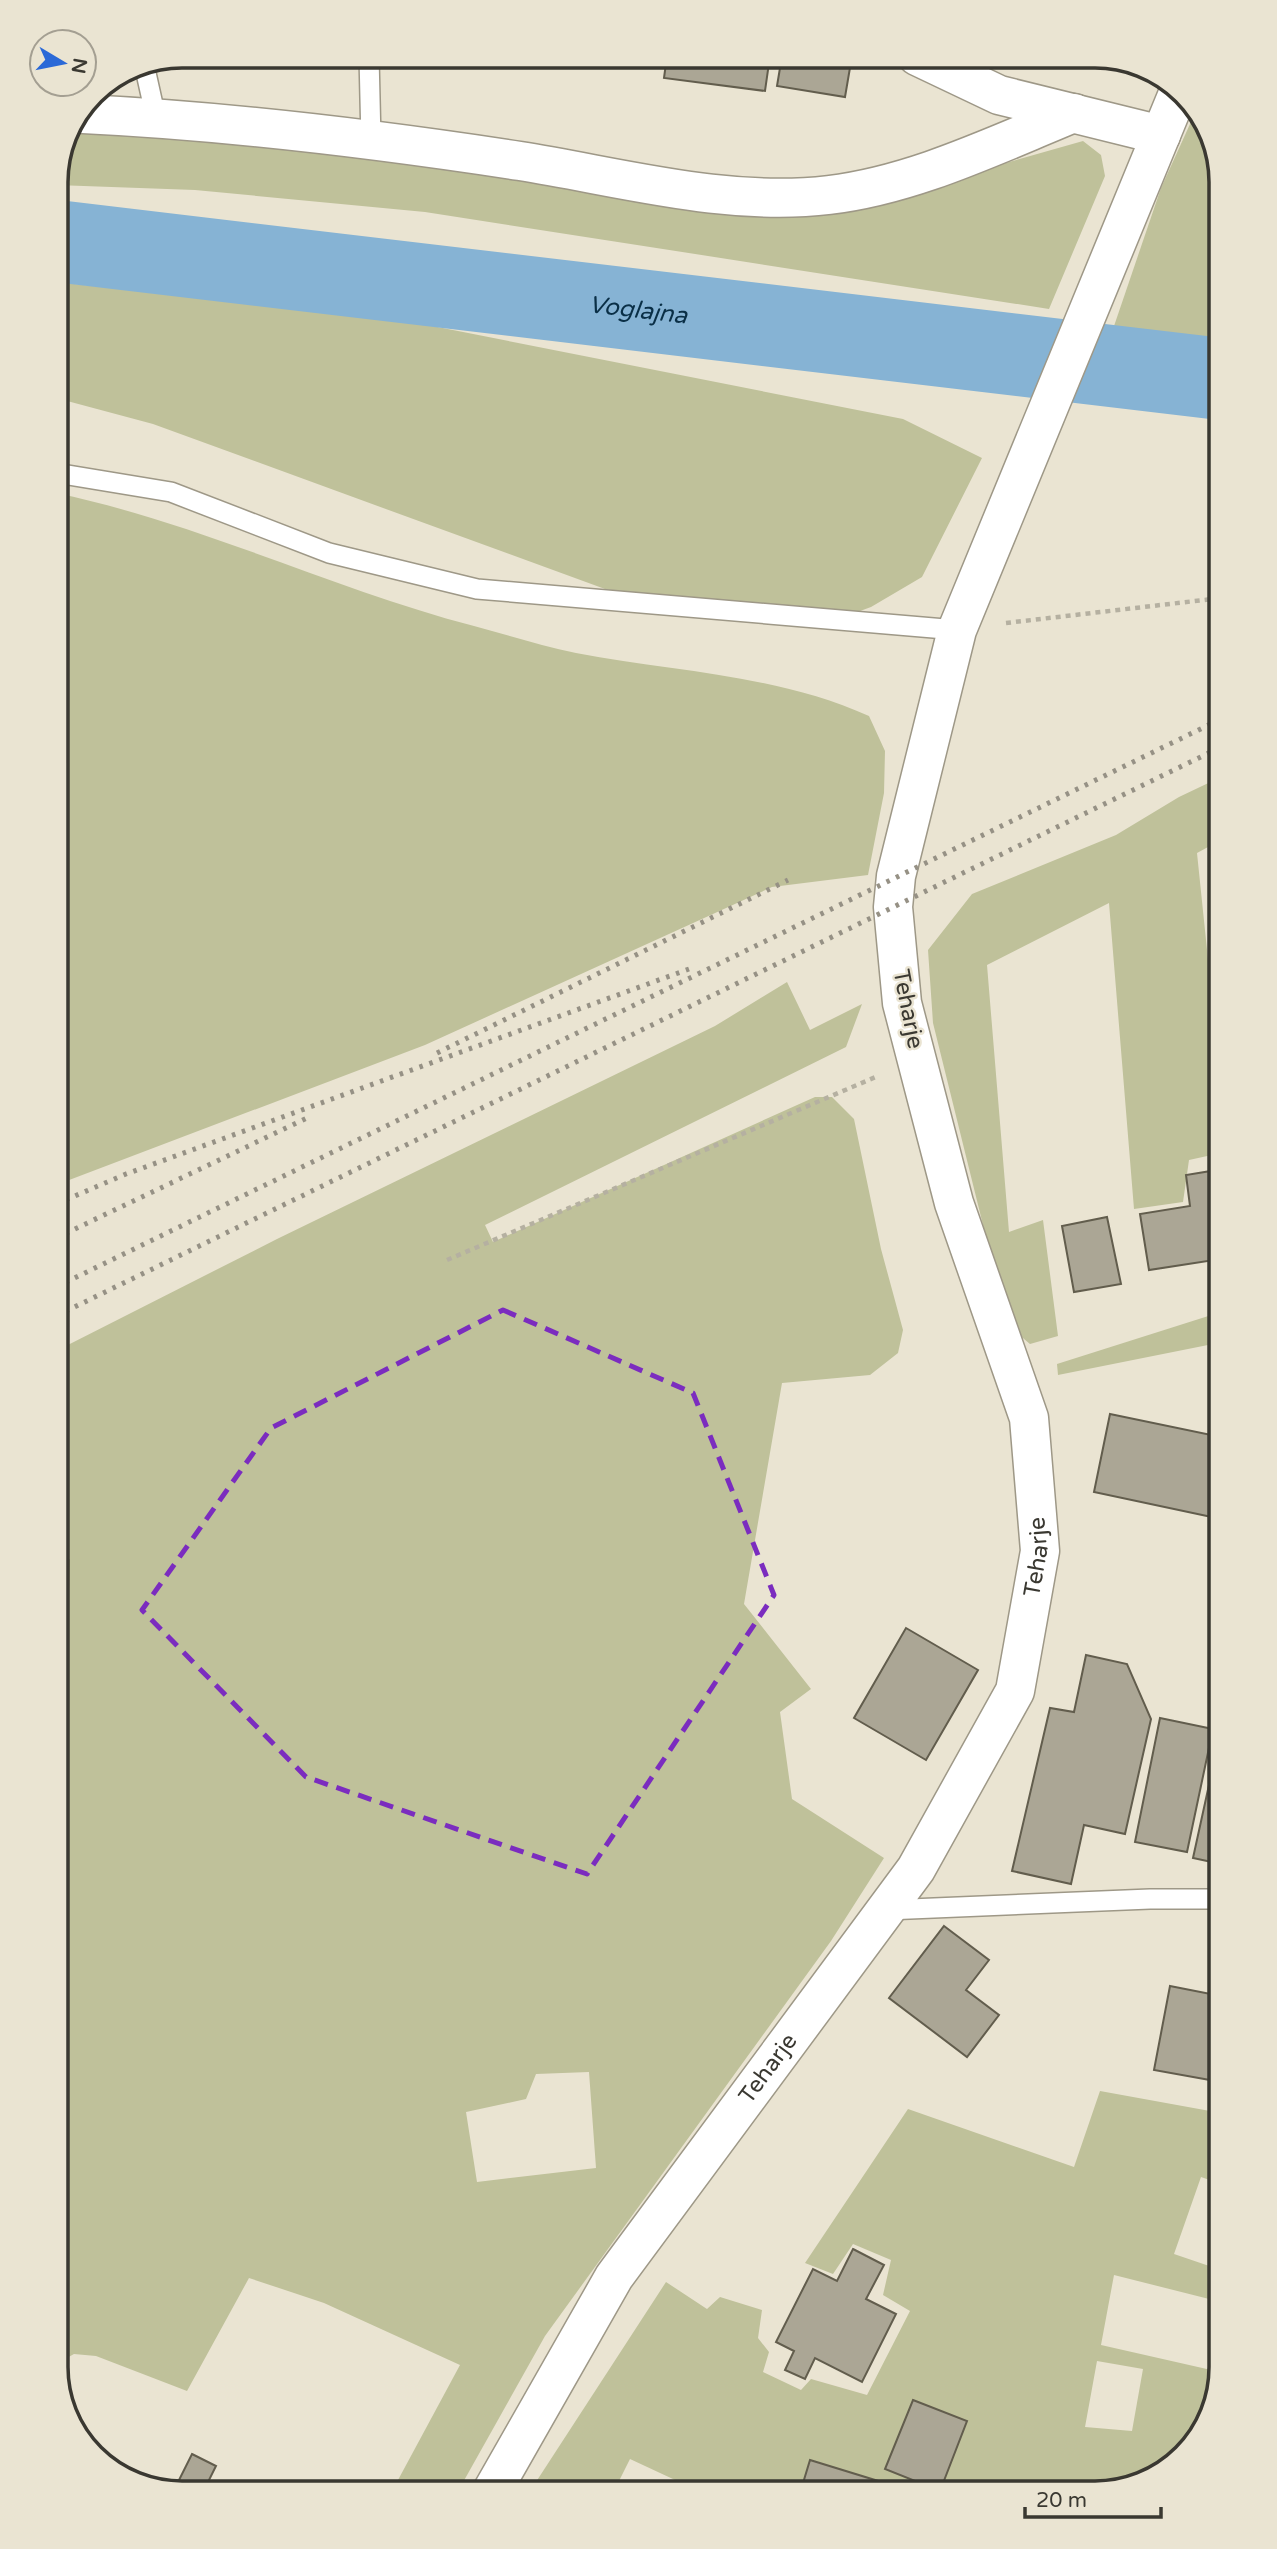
<svg xmlns="http://www.w3.org/2000/svg" width="1277" height="2549" font-family="'Varela Round',sans-serif">
<rect width="100%" height="100%" fill="#eae4d2"/>
<g fill="#bfc19a" fill-rule="evenodd">
<path d="M 1195,113 L 1212,134 L 1221,182 L 1221,349 L 1113,329 L 1161,188 Z"/>
<path d="M 76,130 L 438,159 L 918,188 L 1083,141 L 1101,155 L 1105,176 L 1049,309 L 425,212 L 195,190 L 56,185 L 56,174 Z"/>
<path d="M 56,282 L 392,318 L 903,419 L 982,458 L 922,577 L 871,607 L 822,625 L 789,625 L 605,589 L 153,424 L 56,398 Z"/>
<path d="M 56,493 C 199,523 333,589 474,626 C 508,635 542,646 576,653 C 675,672 776,674 869,716 L 885,751 L 884,793 L 868,875 L 772,887 L 425,1045 L 56,1185 Z"/>
<path d="M 1221,777 L 1221,840 L 1197,853 L 1221,1085 L 1221,1153 L 1189,1160 L 1183,1202 L 1134,1209 L 1109,903 L 987,965 L 1009,1232 L 1043,1220 L 1058,1336 L 1030,1344 L 1012,1329 L 984,1229 L 933,1023 L 928,950 L 972,894 L 1116,835 L 1179,797 Z"/>
<path d="M 787,982 L 810,1030 L 862,1004 L 846,1047 L 485,1225 L 493,1242 L 815,1097 L 832,1097 L 854,1119 L 881,1249 L 903,1330 L 898,1353 L 870,1375 L 782,1383 L 744,1604 L 811,1689 L 780,1712 L 792,1799 L 884,1858 L 831,1941 L 545,2336 L 457,2493 L 391,2493 L 460,2365 L 324,2303 L 249,2278 L 187,2391 L 96,2356 L 74,2354 L 56,2364 L 56,1649 L 67,1646 L 69,1559 L 56,1561 L 56,1351 L 277,1239 L 715,1026 ZM 589,2072 L 596,2168 L 477,2182 L 466,2112 L 526,2099 L 536,2074 Z"/>
<path d="M 1221,1312 L 1221,1341 L 1213,1344 L 1058,1375 L 1057,1364 Z"/>
<path d="M 1100,2091 L 1221,2113 L 1221,2184 L 1201,2177 L 1174,2254 L 1221,2270 L 1221,2302 L 1114,2275 L 1101,2345 L 1220,2372 L 1199,2437 L 1143,2484 L 1095,2493 L 703,2493 L 630,2459 L 613,2493 L 557,2493 L 534,2485 L 666,2282 L 707,2309 L 720,2297 L 762,2310 L 758,2338 L 769,2352 L 763,2372 L 801,2390 L 811,2379 L 867,2395 L 910,2311 L 883,2295 L 891,2260 L 853,2244 L 833,2274 L 805,2263 L 908,2109 L 1074,2167 ZM 1097,2361 L 1143,2369 L 1132,2431 L 1085,2427 Z"/>
</g>
<path fill="#a8aa79" d="M 70,1559 L 67,1647 L 56,1649 L 56,1561 Z"/>
<g fill="none" stroke-linecap="round" stroke-linejoin="round">
<path stroke="#86b3d4" stroke-width="82" id="s1" d="M 56,241 L 1221,379"/>
</g>
<g fill="#aba695" stroke="#625d4d" stroke-width="2">
<path d="M 667,56 L 770,56 L 765,91 L 664,78 Z"/>
<path d="M 782,56 L 852,56 L 845,97 L 777,86 Z"/>
<path d="M 1217,1170 L 1221,1195 L 1221,1259 L 1149,1270 L 1140,1214 L 1190,1206 L 1186,1175 Z"/>
<path d="M 1107,1217 L 1121,1284 L 1074,1292 L 1062,1226 Z"/>
<path d="M 1110,1414 L 1221,1437 L 1221,1519 L 1094,1492 Z"/>
<path d="M 906,1628 L 978,1670 L 926,1760 L 854,1718 Z"/>
<path d="M 1086,1655 L 1127,1664 L 1151,1719 L 1125,1834 L 1084,1825 L 1071,1884 L 1012,1871 L 1050,1708 L 1074,1712 Z"/>
<path d="M 1160,1718 L 1213,1729 L 1187,1852 L 1135,1842 Z"/>
<path d="M 1221,1730 L 1221,1864 L 1193,1858 Z"/>
<path d="M 944,1926 L 989,1960 L 966,1990 L 999,2015 L 967,2057 L 889,1998 Z"/>
<path d="M 1170,1986 L 1221,1996 L 1221,2082 L 1154,2070 Z"/>
<path d="M 853,2249 L 884,2265 L 866,2299 L 896,2314 L 862,2382 L 815,2358 L 805,2379 L 785,2370 L 794,2351 L 776,2342 L 813,2269 L 837,2281 Z"/>
<path d="M 913,2400 L 967,2421 L 940,2491 L 885,2469 Z"/>
<path d="M 192,2454 L 216,2466 L 204,2490 L 209,2493 L 173,2492 Z"/>
<path d="M 810,2460 L 888,2484 L 885,2493 L 800,2493 Z"/>
<path d="M 1036,2485 L 1036,2493 L 987,2493 L 987,2488 Z"/>
</g>
<g fill="none" stroke-linecap="round" stroke-linejoin="round">
<g stroke="#9e9887" stroke-width="22">
<g id="lane">
<path d="M 369,56 L 371,141"/>
<path d="M 144,64 L 156,118"/>
<path d="M 56,473 L 171,492 L 329,553 L 477,589 L 957,630"/>
<path d="M 886,1910 L 1150,1899 L 1221,1899"/>
</g>
</g>
<g stroke="#9e9887" stroke-width="41">
<g id="street">
<path d="M 917,56 L 999,95 L 1161,135"/>
<path d="M 83,114 C 229,121 376,139 520,161 C 621,177 725,207 829,195 C 914,185 995,145 1074,113"/>
</g>
</g>
<g stroke="#9e9887" stroke-width="41">
<g id="secondary">
<path id="s2" d="M 491,2493 L 614,2277 L 916,1869 L 1015,1691 L 1040,1551 L 1029,1418 L 954,1203 L 902,1003 L 893,907 L 896,876 L 957,630 L 1179,91"/>
</g>
</g>
<g stroke="#b5b0a1" stroke-width="4.5" stroke-dasharray="5 5" stroke-linecap="butt">
<path d="M 1006,623 L 1221,598"/>
<path d="M 447,1260 L 878,1076"/>
</g>
<use href="#lane" stroke="#fff" stroke-width="19"/>
<use href="#street" stroke="#fff" stroke-width="38"/>
<use href="#secondary" stroke="#fff" stroke-width="38"/>
<g stroke="#969185" stroke-width="5" stroke-dasharray="3.5 7" stroke-linecap="butt">
<path d="M 437,1053 L 788,880"/>
<path d="M 56,1204 L 126,1174 L 689,969"/>
<path d="M 56,1238 L 309,1117"/>
<path d="M 56,1287 L 1221,719"/>
<path d="M 56,1316 L 1221,747"/>
</g>
</g>
<path fill="none" stroke="#7b2cbf" stroke-width="5" stroke-dasharray="14 9" stroke-linejoin="round" d="M 503,1310 L 693,1393 L 774,1595 L 587,1874 L 306,1777 L 142,1610 L 271,1428 Z"/>
<g text-anchor="middle" dominant-baseline="central" stroke-width="5" stroke-linejoin="round" paint-order="stroke">
<g font-size="23" fill="#3a3831" stroke="#eae4d2">
<text transform="translate(908 1009) rotate(79)">Teharje</text>
<text stroke="none"><textPath href="#s2" startOffset="1096">Teharje</textPath></text>
<text stroke="none"><textPath href="#s2" startOffset="508">Teharje</textPath></text>
</g>
<g font-size="24" font-style="italic" fill="#0a2f46" stroke="#eae4d2">
<text stroke="none"><textPath href="#s1" startOffset="586">Voglajna</textPath></text>
</g>
</g>
<path d="M0 0H1277V2549H0ZM182 68H1095A114 114 0 0 1 1209 182V2367A114 114 0 0 1 1095 2481H182A114 114 0 0 1 68 2367V182A114 114 0 0 1 182 68Z" fill="#eae4d2" fill-rule="evenodd"/>
<path fill="none" stroke="#3a3831" stroke-width="3.5" d="M182 68H1095A114 114 0 0 1 1209 182V2367A114 114 0 0 1 1095 2481H182A114 114 0 0 1 68 2367V182A114 114 0 0 1 182 68Z"/>
<g transform="translate(63 63) rotate(100)"><circle r="33" fill="#eae4d2" stroke="#a49f92" stroke-width="2"/>
<path d="M0-5L12 26L0 18L-12 26Z" fill="#2b69d7"/>
<text y="-10" font-size="19" font-weight="bold" text-anchor="middle" fill="#3a3831">N</text>
</g>
<path d="M1025 2507v10h136v-10" fill="none" stroke="#3a3831" stroke-width="3.5"/>
<text x="1036" y="2507" font-size="21" fill="#3a3831" stroke="#eae4d2" stroke-width="5" paint-order="stroke">20 m</text>
</svg>
